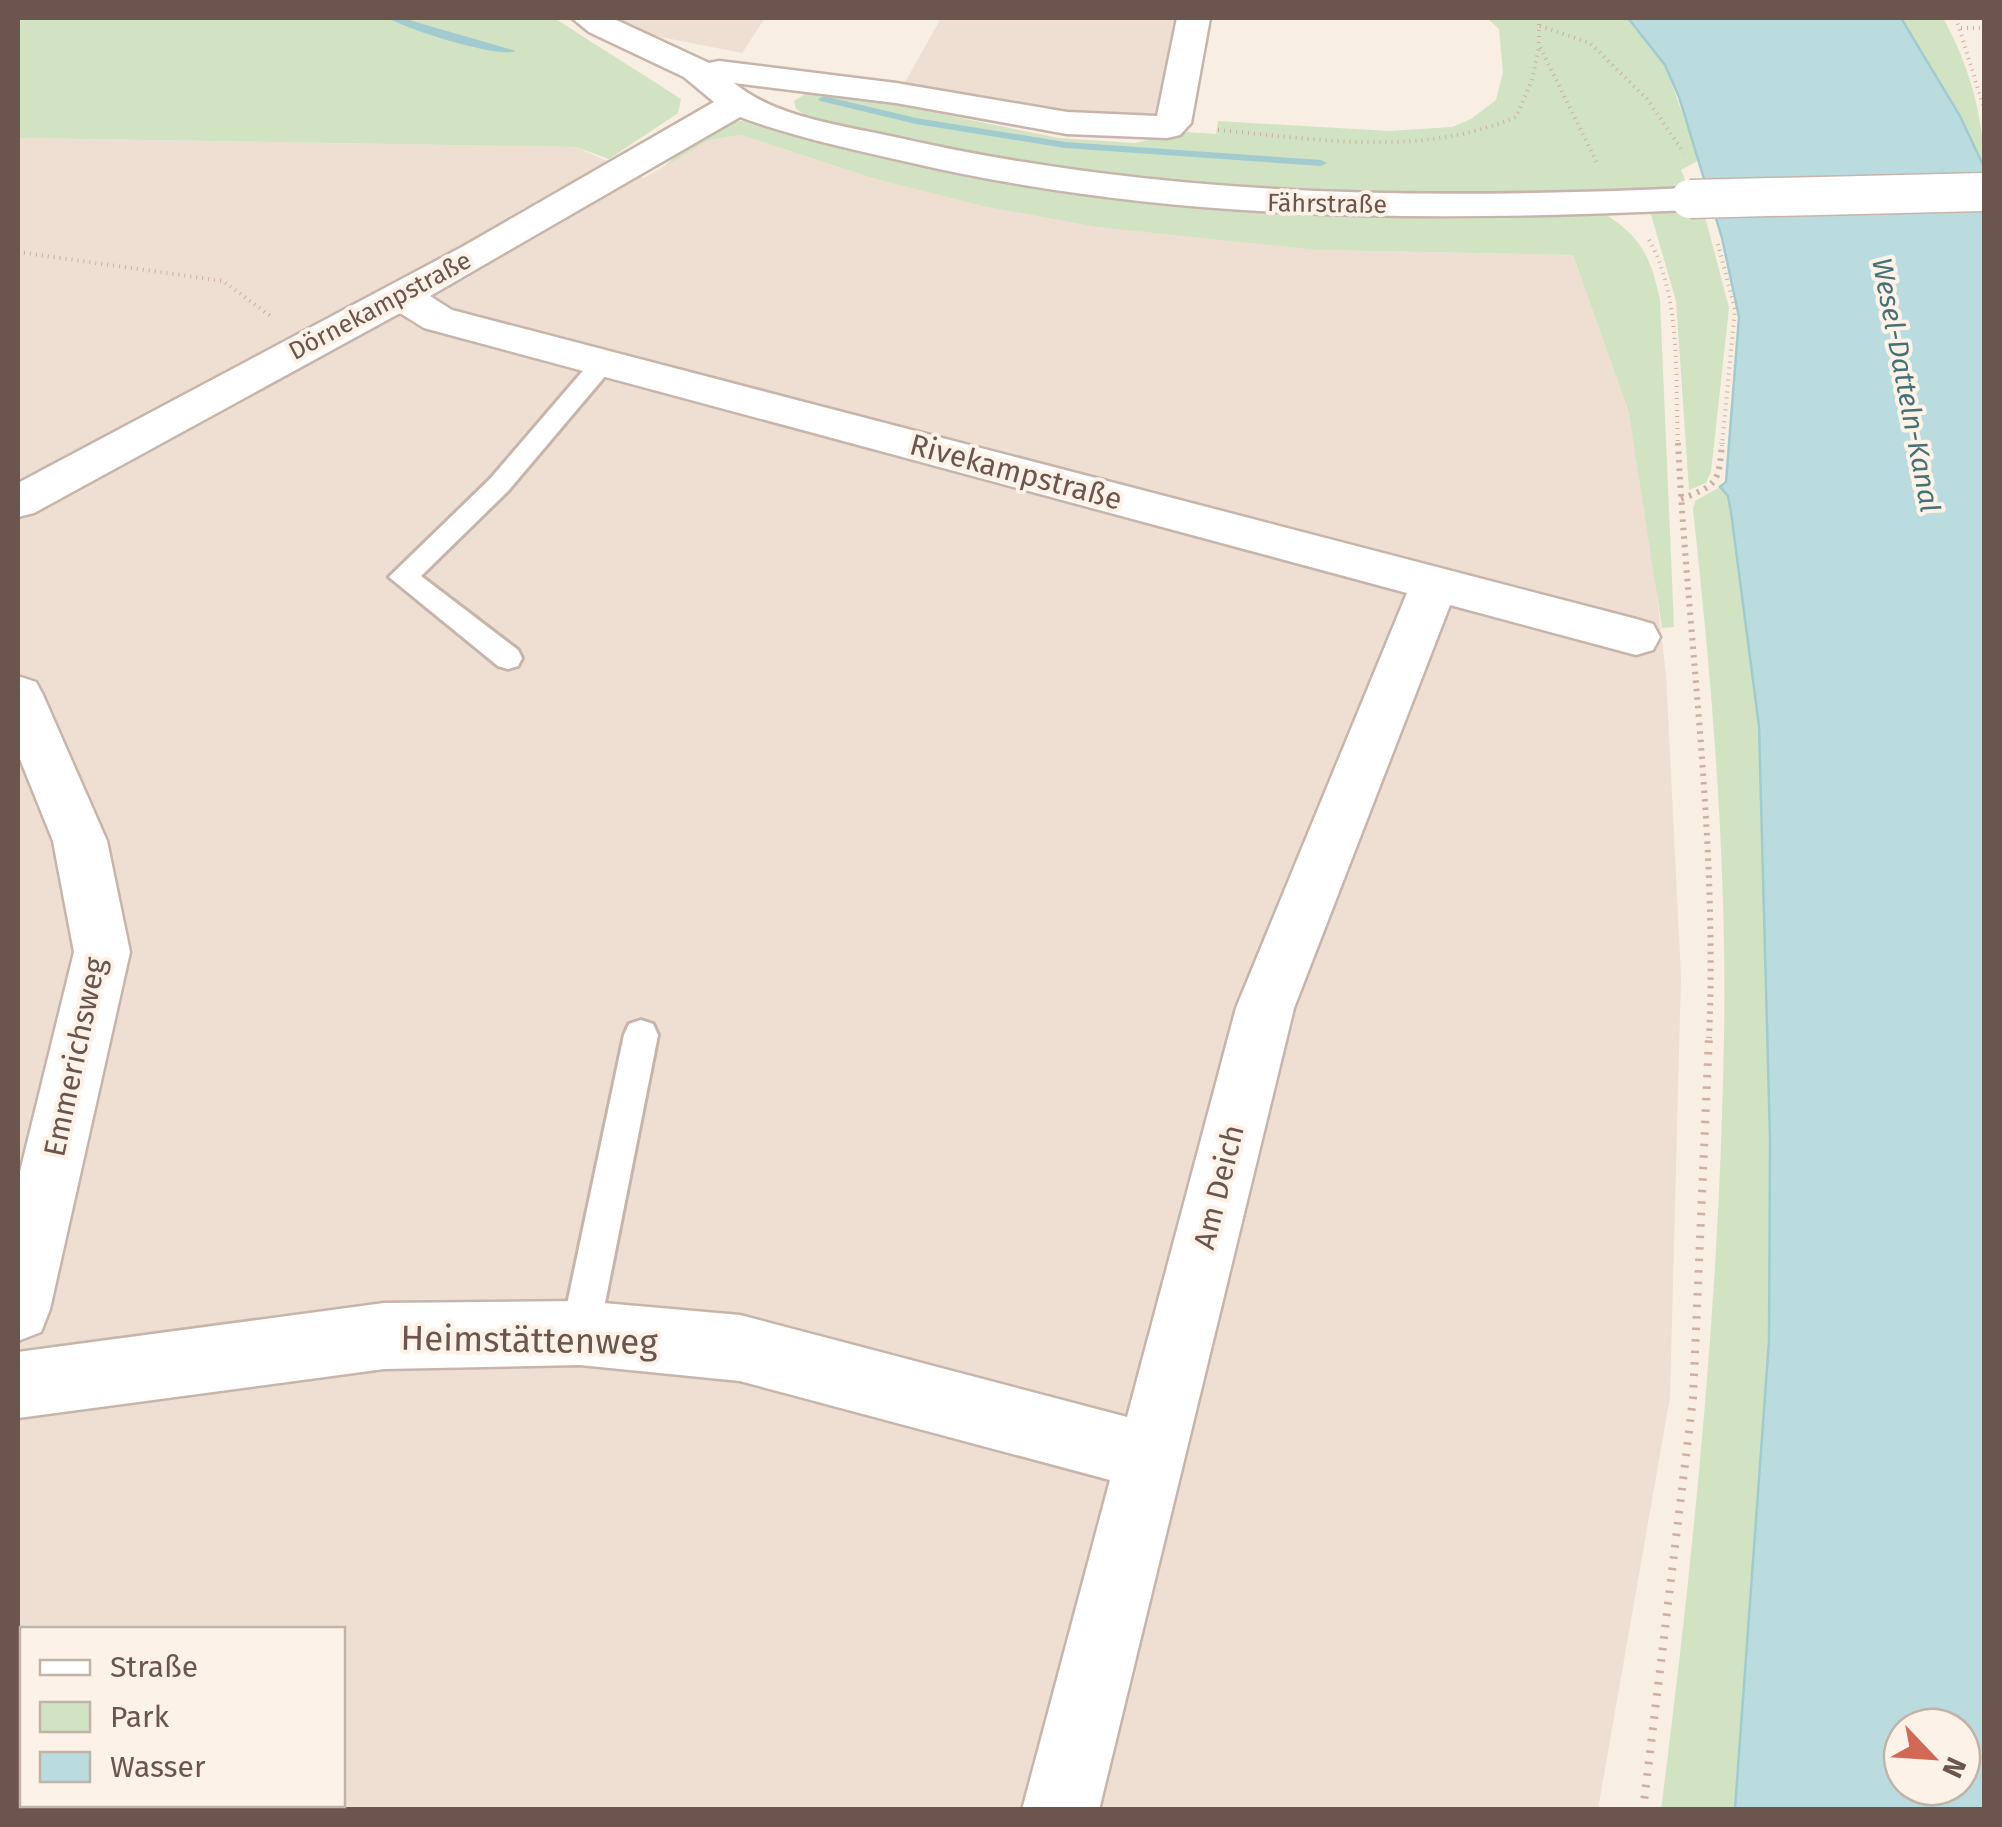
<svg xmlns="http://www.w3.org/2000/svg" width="2002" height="1827" font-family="'Fira Sans',sans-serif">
<rect width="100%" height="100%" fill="#f8eee2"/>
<g fill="#efdfd2" fill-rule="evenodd">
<path d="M 606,18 L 765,18 L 742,53 L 630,31 Z"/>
<path d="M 941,18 L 1181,18 L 1161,111 L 1138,122 L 1072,118 L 904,84 Z"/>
<path d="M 741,135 L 869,177 L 1318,250 L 1573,255 L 1629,413 L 1647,512 L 1666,675 L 1681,976 L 1670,1397 L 1598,1809 L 18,1810 L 18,138 L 576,147 L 644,178 L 709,140 ZM 22,1630 L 342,1630 L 342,1804 L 22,1804 Z"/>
</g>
<g fill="#d2e3c3">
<path d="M 18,18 L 554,18 L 681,99 L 678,113 L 609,159 L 576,147 L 18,138 Z"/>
<path d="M 1487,18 L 1628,18 L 1665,65 L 1699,160 L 1681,170 L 1689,189 L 1640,188 L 1599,195 L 1447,200 L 1154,191 L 817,123 L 796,109 L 794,101 L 815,88 L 1058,138 L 1135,143 L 1185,132 L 1216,134 L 1218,121 L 1389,131 L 1452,127 L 1471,119 L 1496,100 L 1503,72 L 1499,29 Z"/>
<path d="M 1901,18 L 1943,18 C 1968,62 1984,117 1984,167 L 1960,116 Z"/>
<path d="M 740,121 L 764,122 L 1100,195 L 1169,204 L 1602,212 C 1641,237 1650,254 1660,300 L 1674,627 L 1662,628 L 1629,413 L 1573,255 L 1318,250 L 1097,227 L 983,206 L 869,177 L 741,135 L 709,140 L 664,167 C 685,147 711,127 740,121 Z"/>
<path d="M 1703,209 L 1729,308 L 1711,471 L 1706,483 L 1689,490 L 1676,301 L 1650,211 Z"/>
<path d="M 1720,487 L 1728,496 L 1731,512 L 1759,726 L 1770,1139 L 1769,1341 L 1735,1809 L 1661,1810 C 1694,1552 1720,1295 1724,1036 C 1727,860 1712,683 1693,509 L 1695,501 Z"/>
</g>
<path fill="#badcde" stroke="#a1cbcf" stroke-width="2.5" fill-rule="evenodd" d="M 1628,18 L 1901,18 L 1960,116 L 1984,167 L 1984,1809 L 1735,1809 L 1769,1341 L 1770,1139 L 1759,726 L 1731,512 L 1728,496 L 1720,487 L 1726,482 L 1739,317 L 1722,238 L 1679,97 L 1665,65 ZM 1902,1727 L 1962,1727 L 1962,1787 L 1902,1787 Z"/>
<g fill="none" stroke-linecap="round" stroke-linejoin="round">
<g fill="#a1cbcf" fill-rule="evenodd">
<path d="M 388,18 L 402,18 L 516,51 C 499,59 406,29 388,18 Z"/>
<path d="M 824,96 L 916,118 L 1065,142 L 1321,160 L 1327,163 L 1321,166 L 1065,148 L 916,124 L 820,101 L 818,99 Z"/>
</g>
<g stroke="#c7b5ab" stroke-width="6">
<g id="service">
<path d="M 603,355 L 612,358 L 615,363 L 612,368 L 508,491 L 421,576 L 518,650 L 522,658 L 518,666 L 508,669 L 498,666 L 389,577 L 490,479 L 594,358 Z"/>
<path d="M 641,1020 L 653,1024 L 658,1035 L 599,1333 L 594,1347 L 580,1352 L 566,1347 L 561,1333 L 624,1035 L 629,1024 Z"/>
</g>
</g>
<g stroke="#c7b5ab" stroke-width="5">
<g id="minor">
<path d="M 572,18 L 612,18 L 709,63 L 719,61 L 896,83 L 1067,112 L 1157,116 L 1177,18 L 1210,18 L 1191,123 L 1180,135 L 1167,138 L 1067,134 L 896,103 L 734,83 C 775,117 840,125 890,136 C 1161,198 1415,200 1690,188 L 1703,191 L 1709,199 L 1703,207 L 1690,210 C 1427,222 1166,222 908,162 C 852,149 794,137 740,117 L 430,296 L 452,310 L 1636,619 L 1653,624 L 1660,637 L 1653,650 L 1636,655 L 1450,605 L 1294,1008 L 1099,1810 L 1022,1810 L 1110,1480 L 740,1381 L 580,1365 L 384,1369 L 18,1418 L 18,1352 L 384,1303 L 580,1301 L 740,1315 L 1127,1417 L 1236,1008 L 1407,593 L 424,328 L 400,313 L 34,513 L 18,517 L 18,483 L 462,247 L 714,102 L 684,77 L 589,32 Z"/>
<path d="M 18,676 L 36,682 L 43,695 L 107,841 L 130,952 L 50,1309 L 41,1332 L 18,1341 L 18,1180 L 74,952 L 53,841 L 18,754 Z"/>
</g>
</g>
<g stroke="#ceafa1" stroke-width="4" stroke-dasharray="1 5" stroke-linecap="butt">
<path d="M 1539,18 L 1539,45 L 1598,165"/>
<path d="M 1956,18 L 1984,108"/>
<path d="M 1540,26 L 1590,43 L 1647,99 L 1684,153"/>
<path d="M 1961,28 L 1984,28"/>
<path d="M 1218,130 C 1320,139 1418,158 1516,117 L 1532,80 L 1539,47"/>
<path d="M 1649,240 C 1682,298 1675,380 1678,446"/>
<path d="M 1718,244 L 1735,309 L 1722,446"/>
<path d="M 18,252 L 223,281 L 272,317"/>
</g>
<g stroke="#ceafa1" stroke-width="6" stroke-dasharray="2.5 6" stroke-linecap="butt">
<path d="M 1678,443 C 1688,641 1718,840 1709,1038"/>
<path d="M 1681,499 C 1718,485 1719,482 1722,443"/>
</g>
<path stroke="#ceafa1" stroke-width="8" stroke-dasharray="2.5 9" stroke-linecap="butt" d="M 1643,1810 L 1693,1398 L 1709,1036"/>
<use href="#service" fill="#fff" fill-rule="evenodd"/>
<use href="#minor" fill="#fff" fill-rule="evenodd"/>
<g stroke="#c7b5ab" stroke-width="41" stroke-linecap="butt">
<path id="minor-bridge" d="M 1690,199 L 1984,192"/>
</g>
<use href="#minor-bridge" stroke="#fff" stroke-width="38"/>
</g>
<g text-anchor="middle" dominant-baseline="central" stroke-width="8" stroke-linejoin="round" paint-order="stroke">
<g font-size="25" fill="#6c554c" stroke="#fcf2e7">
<text transform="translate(1327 204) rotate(1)">Fährstraße</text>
<text transform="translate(380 306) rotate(-28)">Dörnekampstraße</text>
</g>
<g font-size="28" font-style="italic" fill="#467277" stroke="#fcf2e7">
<text transform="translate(1906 385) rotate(79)">Wesel-Datteln-Kanal</text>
</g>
<g font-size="30" fill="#6c554c" stroke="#fcf2e7">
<text transform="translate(1016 472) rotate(15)">Rivekampstraße</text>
<text transform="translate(75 1057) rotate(-78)">Emmerichsweg</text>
<text transform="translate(1219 1187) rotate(-76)">Am Deich</text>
</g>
<g font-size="35" fill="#6c554c" stroke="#fcf2e7">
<text transform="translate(529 1340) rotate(1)">Heimstättenweg</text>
</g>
</g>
<rect width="2002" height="1827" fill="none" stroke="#6c554c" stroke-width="40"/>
<rect x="20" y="1627" width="325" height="180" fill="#fcf2e7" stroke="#c2b3a9" stroke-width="2.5"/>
<rect x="40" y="1660" width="50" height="15" fill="#ffffff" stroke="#c2b3a9" stroke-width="2.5"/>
<text x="110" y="1677" font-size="30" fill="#6c554c">Straße</text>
<rect x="40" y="1702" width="50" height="30" fill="#d2e3c3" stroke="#c2b3a9" stroke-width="2.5"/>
<text x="110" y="1727" font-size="30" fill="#6c554c">Park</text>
<rect x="40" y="1752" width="50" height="30" fill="#badcde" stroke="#c2b3a9" stroke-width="2.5"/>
<text x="110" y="1777" font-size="30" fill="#6c554c">Wasser</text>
<g transform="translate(1932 1757) rotate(115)"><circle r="48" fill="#fcf2e7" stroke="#c2b3a9" stroke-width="2.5"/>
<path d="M0-8L18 38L0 25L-18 38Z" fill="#d26957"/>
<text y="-15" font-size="28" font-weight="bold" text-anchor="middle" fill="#6c554c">N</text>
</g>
</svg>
